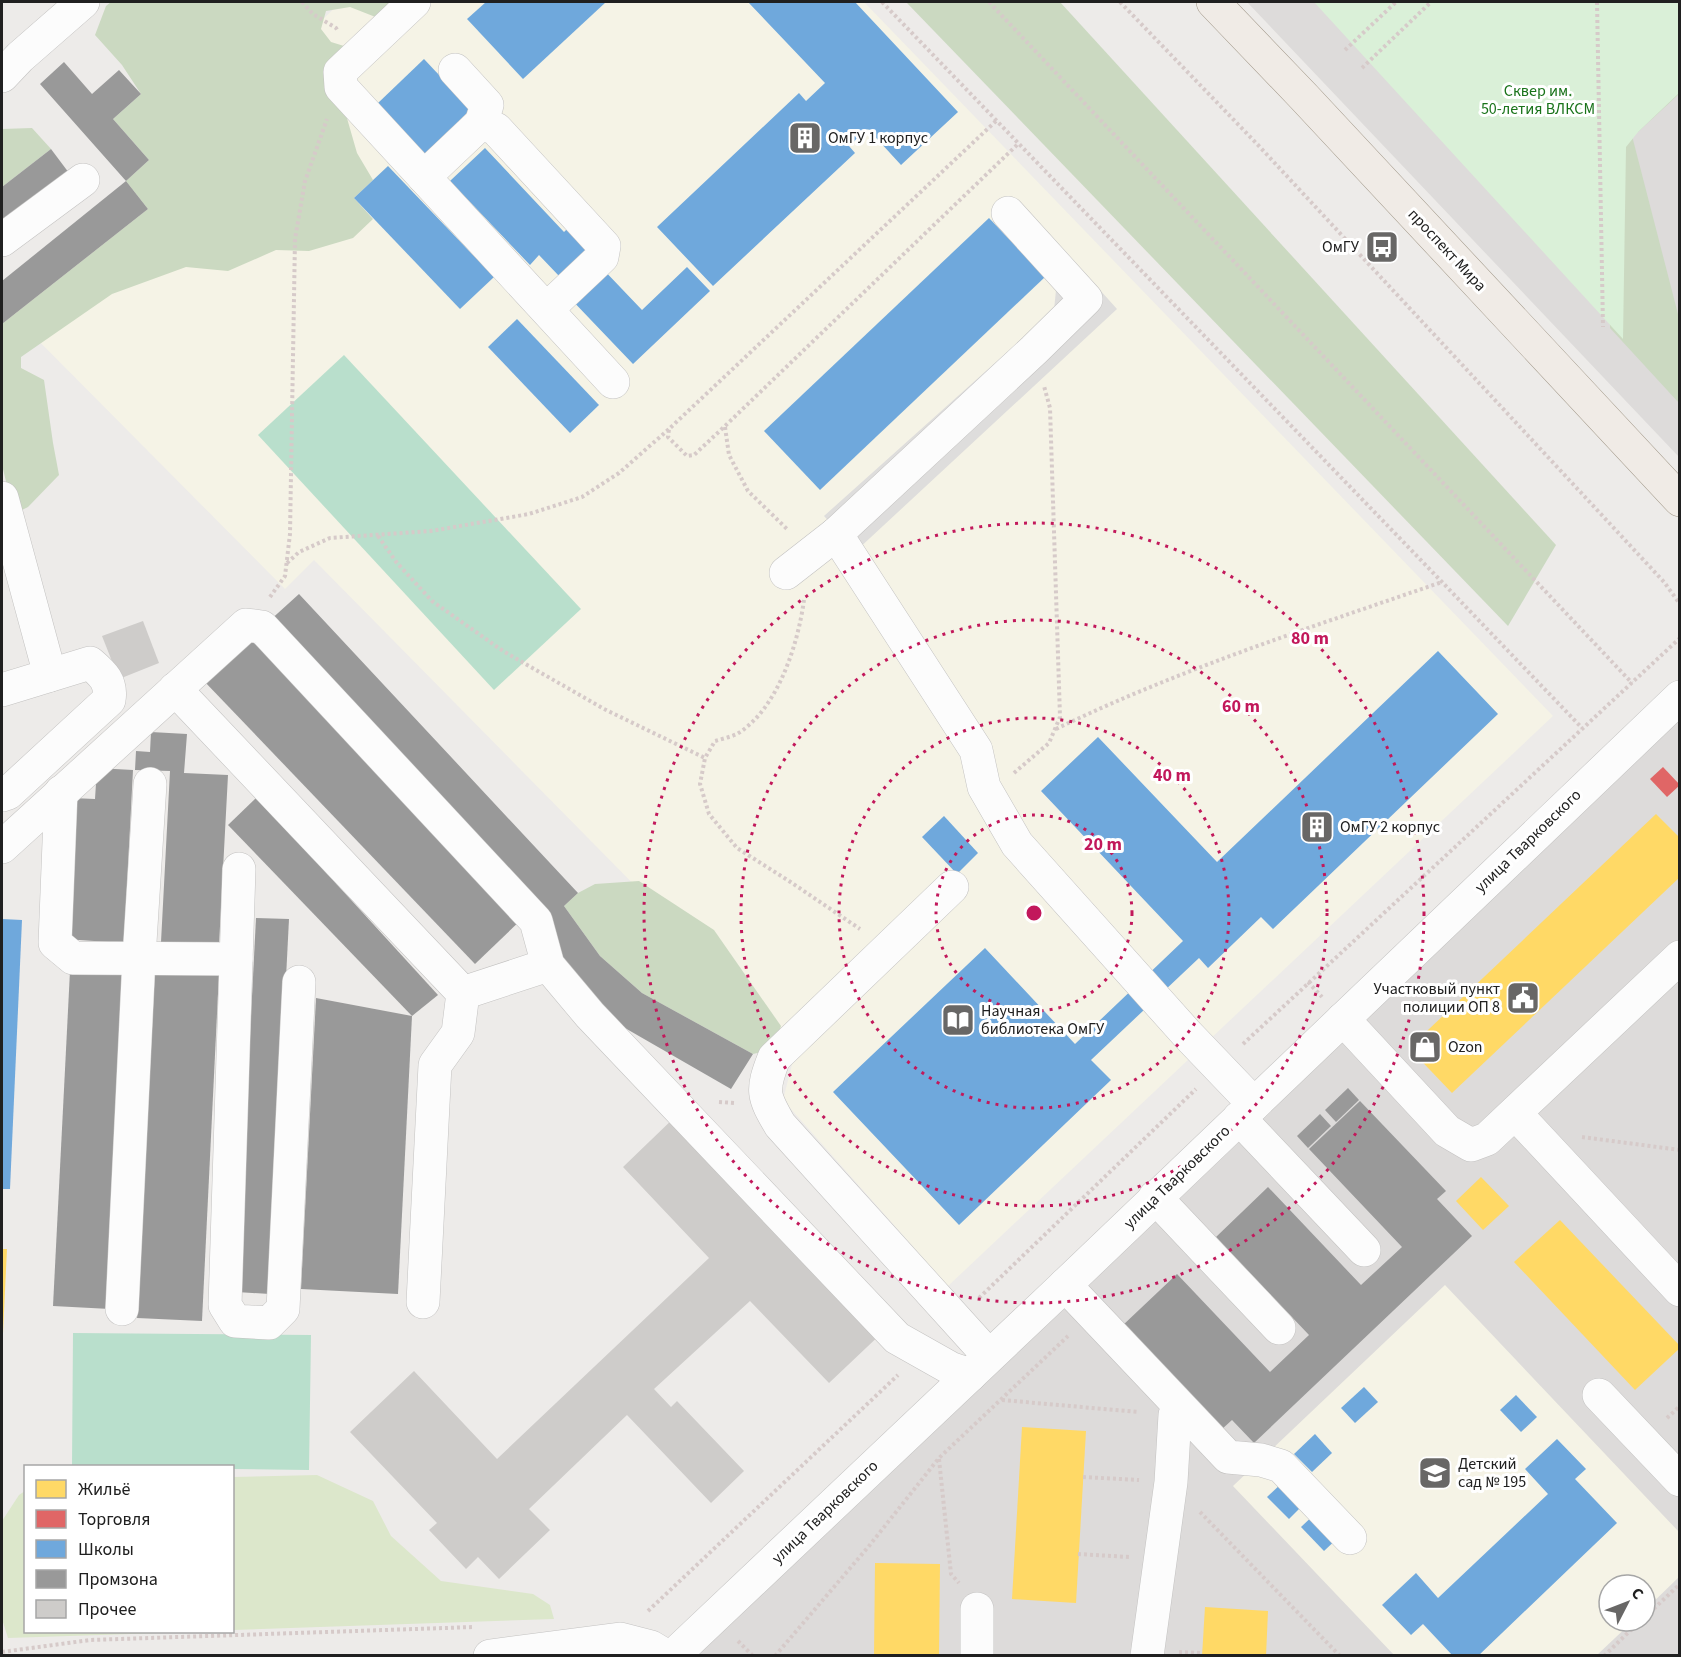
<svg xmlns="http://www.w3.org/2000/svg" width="1681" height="1657" font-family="'Source Sans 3',sans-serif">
<rect width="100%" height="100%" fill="#edebe9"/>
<g fill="#dddbda" fill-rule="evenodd">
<path d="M 1247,2 L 1679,2 L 1679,457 Z"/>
<path d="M 1679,714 L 1679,1655 L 695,1656 ZM 1609,1585 L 1645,1585 L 1645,1621 L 1609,1621 Z"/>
</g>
<g fill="#f5f3e6">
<path d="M 341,2 L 864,2 L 1553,716 L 948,1286 L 783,1100 L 796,1049 L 314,560 L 285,589 L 13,315 L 148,209 L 126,181 L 216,121 Z"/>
<path d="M 1445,1285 L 1679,1532 L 1679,1577 L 1645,1610 L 1645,1585 L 1609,1585 L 1609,1621 L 1633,1621 L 1597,1655 L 1394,1655 L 1233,1486 Z"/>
</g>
<g fill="#dce7cb">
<path d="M 317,1475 L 373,1501 L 391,1536 L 441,1581 L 533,1594 L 550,1605 L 554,1619 L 233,1630 L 233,1477 Z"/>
<path d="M 25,1491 L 26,1632 L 193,1632 L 8,1638 L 2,1619 L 2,1521 L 19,1495 Z"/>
</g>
<g fill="#cbd9c1">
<path d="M 111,2 L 412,2 L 378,18 L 350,7 L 326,11 L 321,29 L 331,42 L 344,46 L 338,87 L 357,153 L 373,180 L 354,198 L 373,219 L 353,238 L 309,251 L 276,250 L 228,271 L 186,267 L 112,294 L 21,357 L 21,368 L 44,380 L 53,443 L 59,475 L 28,507 L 14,514 L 2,465 L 2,324 L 148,209 L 126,181 L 149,160 L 113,119 L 141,94 L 122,65 L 95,35 L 106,6 Z"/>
<path d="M 906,2 L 1060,2 L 1556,545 L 1508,626 Z"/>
<path d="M 1679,11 L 1679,94 L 1638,132 L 1630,128 L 1679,318 L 1679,403 L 1610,328 L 1609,79 Z"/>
<path d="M 32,128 L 51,149 L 2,187 L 2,129 Z"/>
<path d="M 639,881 L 714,930 L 781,1026 C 776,1043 772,1051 753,1054 L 642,993 L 600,956 L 564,906 L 578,893 L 595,884 Z"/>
</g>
<path fill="#daf0d8" d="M 1314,2 L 1679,2 L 1679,93 L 1638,132 L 1626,147 L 1623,339 Z"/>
<g fill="#b9dfcc">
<path d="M 344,355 L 581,609 L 494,690 L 258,435 Z"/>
<path d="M 73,1333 L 311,1335 L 309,1470 L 233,1469 L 232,1466 L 72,1466 Z"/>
</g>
<path fill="#dedddc" d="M 1047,231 L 1117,309 L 856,551 L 824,516 L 1054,310 L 1057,280 L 1029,249 Z"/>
<g fill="#ffd966">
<path d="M 1656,814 L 1680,838 L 1680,877 L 1452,1093 L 1409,1048 Z"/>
<path d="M 1481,1177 L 1509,1206 L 1483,1230 L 1456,1201 Z"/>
<path d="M 1560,1220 L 1680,1346 L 1680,1348 L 1635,1390 L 1514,1262 Z"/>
<path d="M 2,1249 L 7,1249 L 3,1333 L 2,1333 Z"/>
<path d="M 1022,1427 L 1086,1431 L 1076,1603 L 1012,1599 Z"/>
<path d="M 875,1563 L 940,1564 L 939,1656 L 874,1656 Z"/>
<path d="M 1205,1607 L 1268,1611 L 1266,1656 L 1202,1656 Z"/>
</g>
<path fill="#e06666" d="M 1663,767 L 1680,785 L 1667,797 L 1650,779 Z"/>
<g fill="#6fa8dc">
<path d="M 486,2 L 606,2 L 523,79 L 467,19 Z"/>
<path d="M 748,2 L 855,2 L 958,112 L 901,165 L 868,129 L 849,146 L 855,153 L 713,286 L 657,227 L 799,93 L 806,101 L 825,83 Z"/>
<path d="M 424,59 L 471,109 L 425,154 L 377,104 Z"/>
<path d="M 485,148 L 564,232 L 569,227 L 589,248 L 559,276 L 539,255 L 530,265 L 450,181 Z"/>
<path d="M 388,166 L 494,277 L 460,309 L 354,198 Z"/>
<path d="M 989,218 L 1045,277 L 820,490 L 764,431 Z"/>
<path d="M 600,266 L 642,310 L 687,267 L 710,291 L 633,364 L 568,296 Z"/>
<path d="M 517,319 L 599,405 L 570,433 L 488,347 Z"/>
<path d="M 1438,651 L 1498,714 L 1273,929 L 1261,917 L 1208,968 L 1199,958 L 1091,1060 L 1111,1080 L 959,1225 L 833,1092 L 985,948 L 1075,1044 L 1183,941 L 1041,791 L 1098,737 L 1217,862 Z"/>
<path d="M 944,816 L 978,853 L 957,874 L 922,837 Z"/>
<path d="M 2,919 L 22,920 L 10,1189 L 2,1189 Z"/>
<path d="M 1364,1387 L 1378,1402 L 1355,1423 L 1341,1408 Z"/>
<path d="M 1516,1395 L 1537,1417 L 1521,1432 L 1500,1410 Z"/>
<path d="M 1315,1434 L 1332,1453 L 1312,1472 L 1294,1454 Z"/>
<path d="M 1557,1439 L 1586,1469 L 1575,1479 L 1617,1523 L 1478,1656 L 1453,1656 L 1423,1624 L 1411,1635 L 1382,1605 L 1416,1573 L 1438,1598 L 1548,1494 L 1525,1469 Z"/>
<path d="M 1283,1482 L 1304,1504 L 1289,1519 L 1267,1497 Z"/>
<path d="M 1318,1511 L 1341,1535 L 1324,1551 L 1301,1527 Z"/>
</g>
<g fill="#999">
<path d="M 64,62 L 92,94 L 119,70 L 141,94 L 113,119 L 149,160 L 126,181 L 40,84 Z"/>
<path d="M 51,149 L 69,173 L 2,226 L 2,187 Z"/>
<path d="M 126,181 L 148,209 L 2,324 L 2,281 Z"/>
<path d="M 299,594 L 578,893 L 564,906 L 600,956 L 642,993 L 753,1054 L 731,1089 L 618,1024 L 267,623 Z"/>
<path d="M 252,632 L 524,917 L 475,964 L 203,680 Z"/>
<path d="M 151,732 L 187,734 L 184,773 L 228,775 L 219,945 L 161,942 L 170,771 L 135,770 L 136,751 L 150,752 Z"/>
<path d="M 97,768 L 133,770 L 124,943 L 64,939 L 72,798 L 95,799 Z"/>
<path d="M 257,797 L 438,995 L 412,1016 L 228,825 Z"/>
<path d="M 256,918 L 289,919 L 270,1294 L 237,1292 Z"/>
<path d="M 155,970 L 219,973 L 202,1321 L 137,1318 Z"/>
<path d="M 70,971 L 127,974 L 110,1309 L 53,1306 Z"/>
<path d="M 316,998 L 412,1016 L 398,1294 L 301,1289 Z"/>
<path d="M 1348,1088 L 1359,1100 L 1336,1122 L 1325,1110 Z"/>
<path d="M 1360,1101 L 1446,1191 L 1437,1199 L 1472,1236 L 1254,1443 L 1232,1420 L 1221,1430 L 1122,1326 L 1177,1274 L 1270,1372 L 1309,1335 L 1216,1237 L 1268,1187 L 1361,1285 L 1402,1247 L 1309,1149 Z"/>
<path d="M 1320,1114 L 1331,1126 L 1308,1148 L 1297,1136 Z"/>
</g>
<g fill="#ceccca">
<path d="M 143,621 L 159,663 L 119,679 L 102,636 Z"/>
<path d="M 678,1114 L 885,1330 L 829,1383 L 750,1301 L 654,1389 L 671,1407 L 677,1401 L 744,1471 L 711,1503 L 627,1415 L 529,1509 L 550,1530 L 499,1579 L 478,1557 L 466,1569 L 429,1530 L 437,1523 L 350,1432 L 414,1371 L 497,1459 L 709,1258 L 623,1167 Z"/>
</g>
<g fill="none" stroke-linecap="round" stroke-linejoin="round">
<g stroke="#c3c2c1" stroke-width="34">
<g id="minor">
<path d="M 414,2 L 340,72 L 341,87 L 613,382"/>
<path d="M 2,76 L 20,57 L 83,2"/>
<path d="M 481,123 L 496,129 L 604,246 L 602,257 L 547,309"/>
<path d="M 424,177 L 481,123 L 487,105 L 455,70"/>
<path d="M 1008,213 L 1086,299 L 1034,350 L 836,534 L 976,750 L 984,787 L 1017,844 L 1187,1034 L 1254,1104"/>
<path d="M 2,240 L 83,180"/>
<path d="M 2,498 L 50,675"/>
<path d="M 786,573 L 836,534"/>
<path d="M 175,689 L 463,993 L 458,1033 L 435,1065 L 423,1302"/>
<path d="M 2,690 L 90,663 C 103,674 112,682 109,700 L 8,793 L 2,795"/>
<path d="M 61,792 L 55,943 L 73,958 L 236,959"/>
<path d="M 2,847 L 246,625 L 262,627 L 536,921 L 548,965 L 590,1015 L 897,1338 L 952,1369 L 970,1375"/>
<path d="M 239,869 L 225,1305 L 235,1321 L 269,1323 L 283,1309 L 299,982"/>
<path d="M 952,887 L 774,1058 C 761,1091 763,1096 780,1125 L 989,1356"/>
<path d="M 463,993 L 548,965"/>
<path d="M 1343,1019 L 1447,1131 L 1471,1145 L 1487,1139 L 1680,957"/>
<path d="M 1515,1113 L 1680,1290"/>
<path d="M 1239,1118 L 1364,1250"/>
<path d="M 1155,1197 L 1279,1328"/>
<path d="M 1065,1285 L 1228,1457 L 1261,1460 L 1281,1466 L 1350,1538"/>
<path d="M 122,1309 L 139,958 L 150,784"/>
<path d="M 1599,1395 L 1680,1480"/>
<path d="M 490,1656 L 620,1639 L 651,1647 L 666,1656"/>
<path d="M 673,1656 L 1065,1285 L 1680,697"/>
<path d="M 977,1656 L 977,1609"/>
<path d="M 1147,1656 L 1171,1482 L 1175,1415 L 1179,1406"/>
</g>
</g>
<g stroke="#a19788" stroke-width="34">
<path id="major" d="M 1213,2 L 1304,97 L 1680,500"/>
</g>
<g stroke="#d6cac9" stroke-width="4" stroke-dasharray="3 3" stroke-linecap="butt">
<path d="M 302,2 L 313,14 L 336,28 L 338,31"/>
<path d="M 882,2 L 1442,582 L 1582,728"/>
<path d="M 989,2 L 1632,683"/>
<path d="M 1120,2 L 1258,145 L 1664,582 L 1680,604"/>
<path d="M 1597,2 L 1603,327"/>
<path d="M 1345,50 L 1396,2"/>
<path d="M 1362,68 L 1431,2"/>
<path d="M 996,121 L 669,429 L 668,437 L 687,456 L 694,455 L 725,426 L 1018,144"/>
<path d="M 725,427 L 729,455 L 748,491 L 788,530"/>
<path d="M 378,536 L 397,563 L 432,601 L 503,651 L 604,709 L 705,758"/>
<path d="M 287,563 L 299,552 L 330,538 L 431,531 L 529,514 L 582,497 L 619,473 L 669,429"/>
<path d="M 270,597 L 285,576 L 290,534 L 295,239 L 305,181 L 327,119"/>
<path d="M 804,600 C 798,644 778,709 737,734 C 730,737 722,739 715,741 L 705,758 L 700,784 L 709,814 L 737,848 L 789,881 L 860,929"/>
<path d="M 1056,729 C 1180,669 1312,627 1442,582"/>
<path d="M 1014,773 L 1049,743 L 1060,717 L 1050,408 L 1044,386"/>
<path d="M 1308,982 L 1322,997"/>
<path d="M 1243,1044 L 1680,638"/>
<path d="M 719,1102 L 735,1103"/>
<path d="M 1582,1137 L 1680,1150"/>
<path d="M 979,1298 L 1196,1089"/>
<path d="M 1002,1400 L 1138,1412"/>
<path d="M 1667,1418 L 1680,1406"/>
<path d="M 939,1459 L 951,1574 L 959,1583"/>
<path d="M 1083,1477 L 1139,1480"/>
<path d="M 1200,1512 L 1340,1656"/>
<path d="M 1078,1554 L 1129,1557"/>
<path d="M 648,1611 L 898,1375"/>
<path d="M 1645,1617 L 1680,1584"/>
<path d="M 738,1641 L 753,1656"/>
<path d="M 2,1652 L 90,1640 L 474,1627"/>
<path d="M 1179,1652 L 1202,1653"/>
<path d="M 775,1656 L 869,1546 L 939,1458 L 1068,1336"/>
<path d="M 1604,1656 L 1640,1621"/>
</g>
<use href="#minor" stroke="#fcfcfc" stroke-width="33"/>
<use href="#major" stroke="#f0ebe6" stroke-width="33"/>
</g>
<g fill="none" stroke="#c2185b" stroke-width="3" stroke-dasharray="3 6">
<circle cx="1034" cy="913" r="98"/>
<circle cx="1034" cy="913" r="195"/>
<circle cx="1034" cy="913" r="293"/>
<circle cx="1034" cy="913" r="390"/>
</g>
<defs>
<g id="building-square" transform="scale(1.725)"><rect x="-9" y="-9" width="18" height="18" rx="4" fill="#686766" stroke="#fff"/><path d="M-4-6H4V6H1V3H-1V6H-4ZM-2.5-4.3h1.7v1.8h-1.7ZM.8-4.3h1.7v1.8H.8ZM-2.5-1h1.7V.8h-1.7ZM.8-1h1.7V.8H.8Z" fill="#fff"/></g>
<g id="bus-square" transform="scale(1.725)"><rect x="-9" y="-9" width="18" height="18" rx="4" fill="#686766" stroke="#fff"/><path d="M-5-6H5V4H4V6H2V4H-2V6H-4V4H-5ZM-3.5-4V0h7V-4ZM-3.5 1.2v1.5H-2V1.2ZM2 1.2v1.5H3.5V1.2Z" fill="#fff"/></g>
<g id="civic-square" transform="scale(1.725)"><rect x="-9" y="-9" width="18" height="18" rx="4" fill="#686766" stroke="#fff"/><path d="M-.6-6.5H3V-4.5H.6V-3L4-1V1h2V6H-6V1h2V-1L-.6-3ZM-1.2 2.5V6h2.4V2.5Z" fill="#fff"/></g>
<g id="library-square" transform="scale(1.725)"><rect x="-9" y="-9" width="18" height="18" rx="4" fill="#686766" stroke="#fff"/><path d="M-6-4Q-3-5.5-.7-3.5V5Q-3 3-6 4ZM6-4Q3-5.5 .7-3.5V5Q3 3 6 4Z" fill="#fff"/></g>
<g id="shop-square" transform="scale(1.725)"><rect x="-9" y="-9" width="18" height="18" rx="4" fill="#686766" stroke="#fff"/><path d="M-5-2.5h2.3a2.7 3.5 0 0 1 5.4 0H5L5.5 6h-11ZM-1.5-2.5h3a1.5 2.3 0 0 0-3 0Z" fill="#fff"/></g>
<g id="school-square" transform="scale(1.725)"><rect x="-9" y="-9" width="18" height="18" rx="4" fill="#686766" stroke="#fff"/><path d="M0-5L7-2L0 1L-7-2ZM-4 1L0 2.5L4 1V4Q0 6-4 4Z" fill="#fff"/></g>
</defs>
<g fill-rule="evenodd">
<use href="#building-square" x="805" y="138"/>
<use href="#bus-square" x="1382" y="247"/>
<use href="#building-square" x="1317" y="827"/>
<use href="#civic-square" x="1523" y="998"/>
<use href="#library-square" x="958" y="1020"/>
<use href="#shop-square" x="1425" y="1047"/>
<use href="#school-square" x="1435" y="1473"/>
</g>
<g text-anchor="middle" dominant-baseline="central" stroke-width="6" stroke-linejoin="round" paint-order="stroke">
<g font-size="16" fill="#19731a" stroke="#fff">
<text x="1538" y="91">Сквер им.<tspan x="1538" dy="18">50-летия ВЛКСМ</tspan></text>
</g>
<g font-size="16" fill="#202020" stroke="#fff" text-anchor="start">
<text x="828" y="138">ОмГУ 1 корпус</text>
<text x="1359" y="247" text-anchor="end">ОмГУ</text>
<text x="1340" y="827">ОмГУ 2 корпус</text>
<text x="1500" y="989" text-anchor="end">Участковый пункт<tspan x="1500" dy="18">полиции ОП 8</tspan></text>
<text x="981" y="1011">Научная<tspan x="981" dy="18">библиотека ОмГУ</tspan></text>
<text x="1448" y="1047">Ozon</text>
<text x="1458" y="1464">Детский<tspan x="1458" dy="18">сад № 195</tspan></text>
</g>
<g font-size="16" fill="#202020" stroke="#fff">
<text transform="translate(1447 250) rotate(47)">проспект Мира</text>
<text transform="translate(1528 841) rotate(-44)">улица Тварковского</text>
<text transform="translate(1177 1177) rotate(-44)">улица Тварковского</text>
<text transform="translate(825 1512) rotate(-44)">улица Тварковского</text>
</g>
</g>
<circle cx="1034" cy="913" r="9" fill="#c2185b" stroke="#fff" stroke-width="3"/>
<g font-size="18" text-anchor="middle" font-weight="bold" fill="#c2185b" stroke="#fff" stroke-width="6" stroke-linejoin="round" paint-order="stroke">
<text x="1310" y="644">80 m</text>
<text x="1241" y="712">60 m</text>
<text x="1172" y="781">40 m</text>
<text x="1103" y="850">20 m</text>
</g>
<rect width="1681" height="1657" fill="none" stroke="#202020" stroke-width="6"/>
<rect x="24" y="1465" width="210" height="168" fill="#ffffff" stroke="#a6a6a6" stroke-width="1.5"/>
<rect x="36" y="1480" width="30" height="18" fill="#ffd966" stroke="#a6a6a6" stroke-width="1.5"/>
<text x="78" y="1495" font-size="18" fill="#202020">Жильё</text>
<rect x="36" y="1510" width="30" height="18" fill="#e06666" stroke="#a6a6a6" stroke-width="1.5"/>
<text x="78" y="1525" font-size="18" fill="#202020">Торговля</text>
<rect x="36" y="1540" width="30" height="18" fill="#6fa8dc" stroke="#a6a6a6" stroke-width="1.5"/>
<text x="78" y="1555" font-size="18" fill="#202020">Школы</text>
<rect x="36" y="1570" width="30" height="18" fill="#999999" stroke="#a6a6a6" stroke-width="1.5"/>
<text x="78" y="1585" font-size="18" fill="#202020">Промзона</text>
<rect x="36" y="1600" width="30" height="18" fill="#ceccca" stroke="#a6a6a6" stroke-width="1.5"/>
<text x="78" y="1615" font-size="18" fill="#202020">Прочее</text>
<g transform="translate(1627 1603) rotate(48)"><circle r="28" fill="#ffffff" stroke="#a6a6a6" stroke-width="1.5"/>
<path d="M0-4.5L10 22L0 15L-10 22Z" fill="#686766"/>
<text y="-9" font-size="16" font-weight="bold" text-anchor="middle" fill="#202020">С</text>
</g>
</svg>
